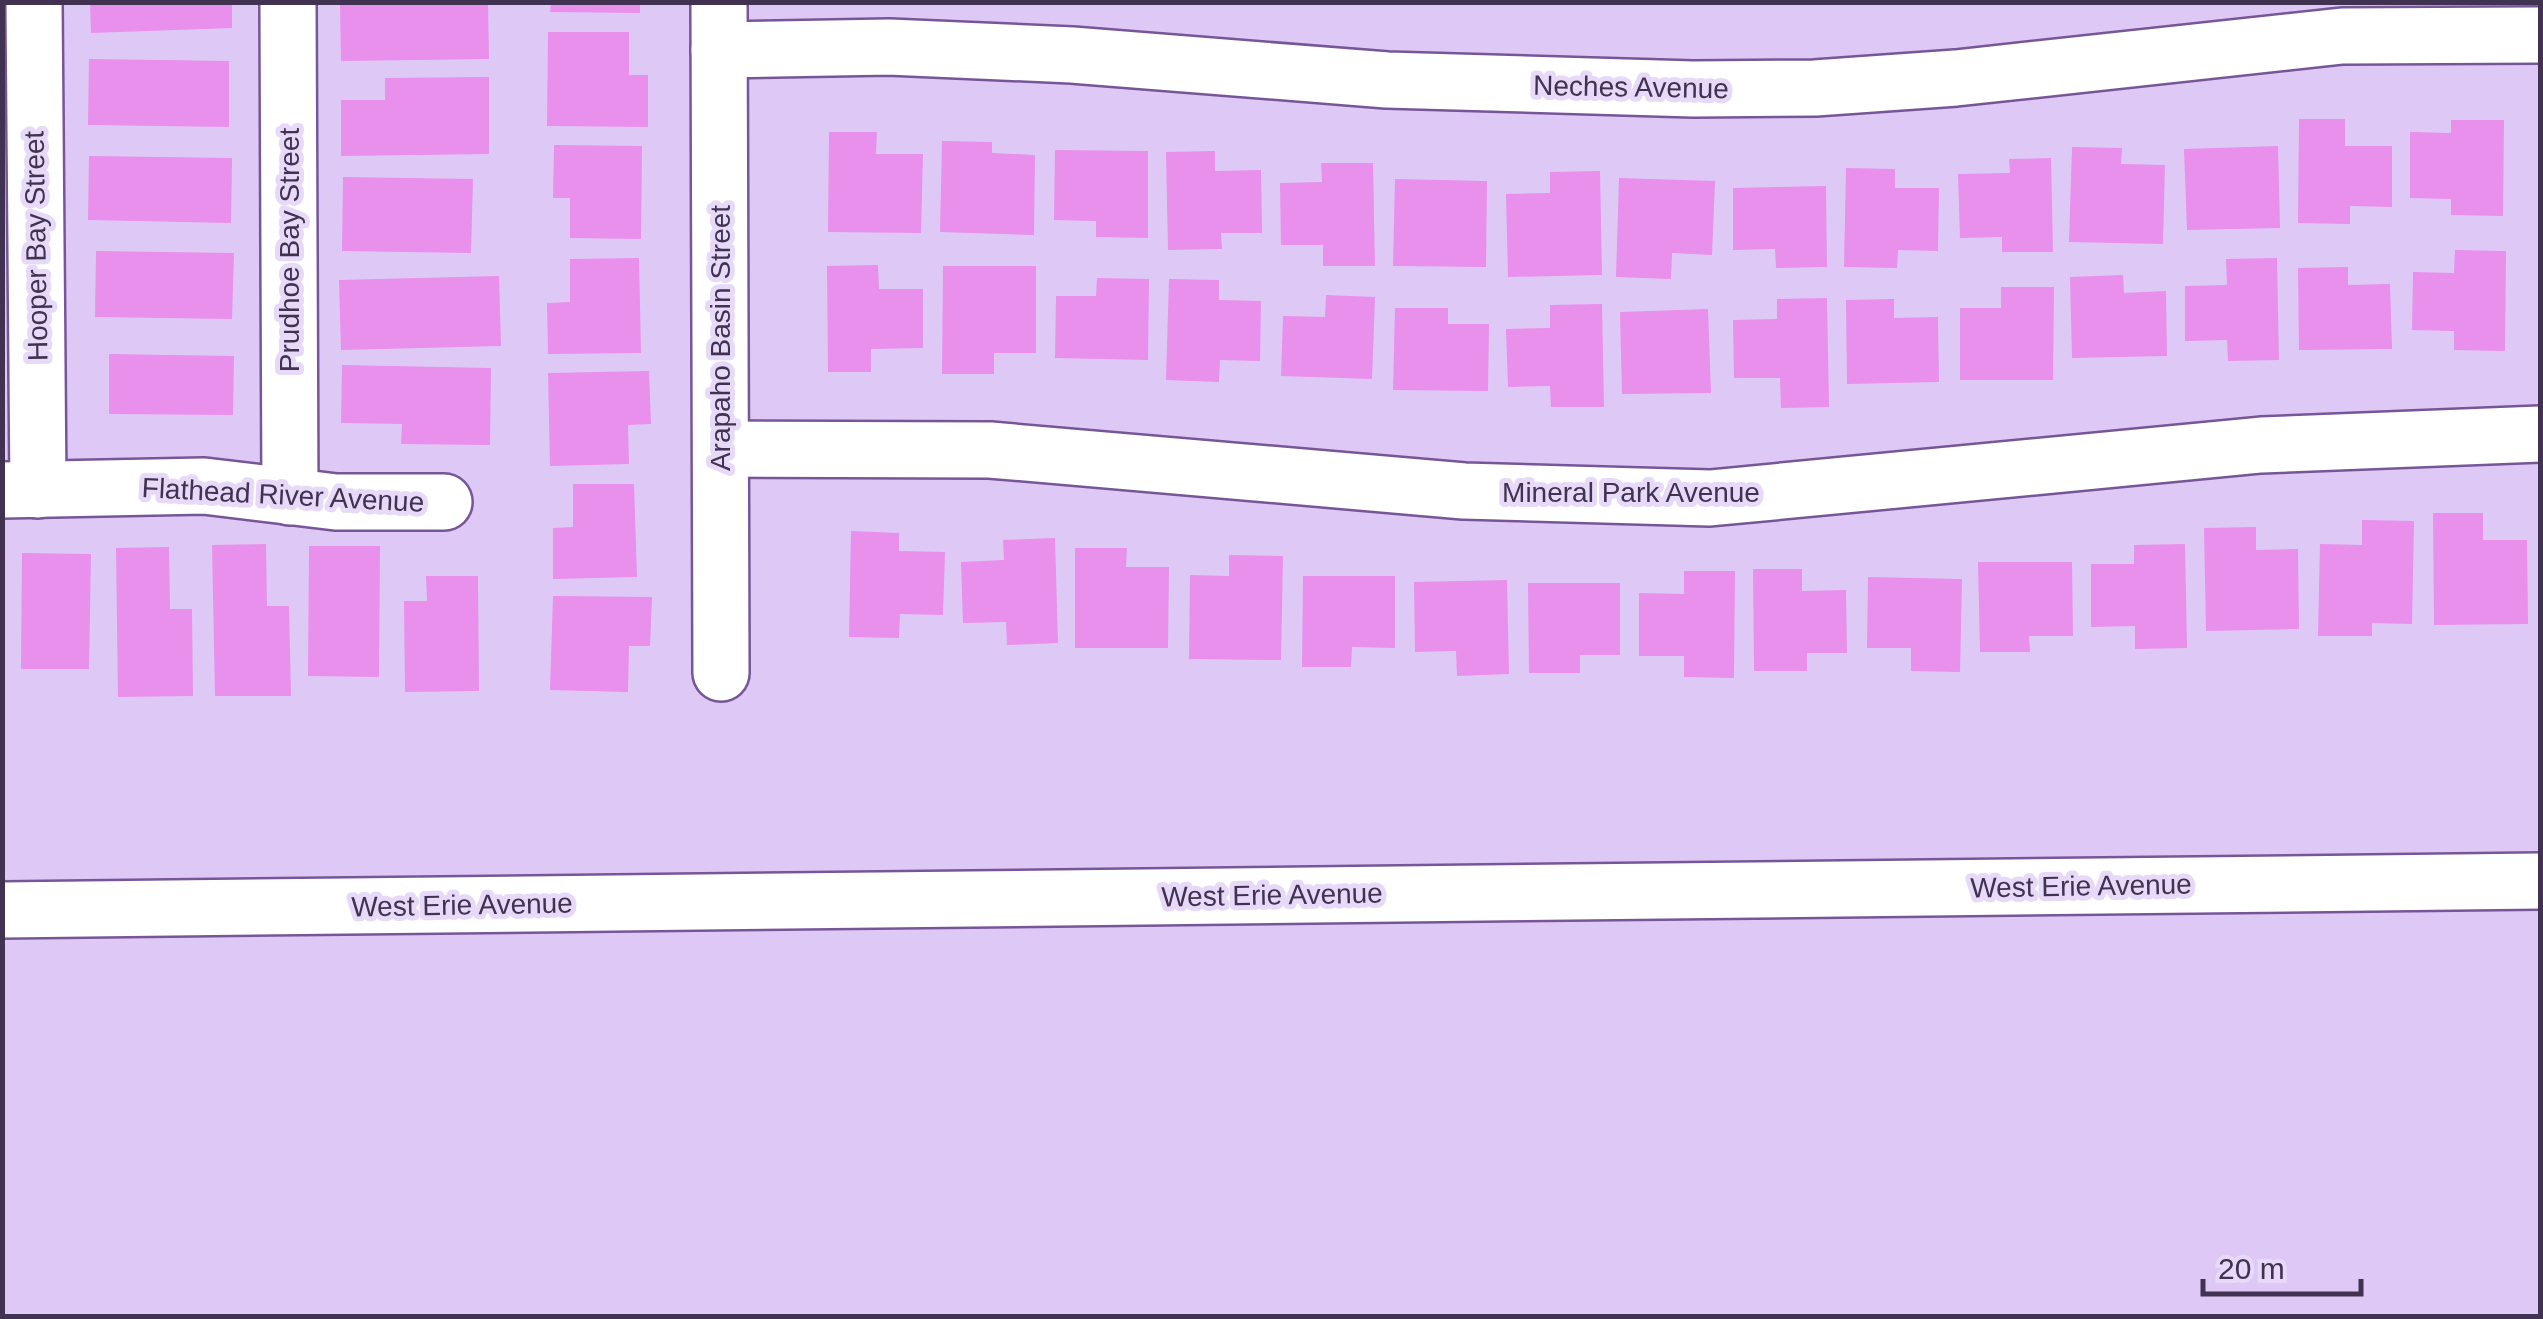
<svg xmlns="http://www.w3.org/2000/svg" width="2543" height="1319" font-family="Helvetica,sans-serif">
<rect width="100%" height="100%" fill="#dec9f6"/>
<g fill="#e98fec">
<path d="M 90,2 L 232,2 L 232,28 L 91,33 Z"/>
<path d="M 488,2 L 489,59 L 341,61 L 340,4 Z"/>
<path d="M 551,2 L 640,2 L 640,13 L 550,12 Z"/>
<path d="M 548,32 L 629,32 L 629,75 L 648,75 L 648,127 L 547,126 Z"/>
<path d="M 89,59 L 229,61 L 229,127 L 88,125 Z"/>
<path d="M 489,77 L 489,154 L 341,156 L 341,100 L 385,100 L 385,78 Z"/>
<path d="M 2299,119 L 2345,119 L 2345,146 L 2392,146 L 2392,207 L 2350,206 L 2350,224 L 2298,223 Z"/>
<path d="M 2451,120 L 2504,120 L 2503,216 L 2451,215 L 2451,199 L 2410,198 L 2410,132 L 2451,133 Z"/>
<path d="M 829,132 L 877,132 L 876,154 L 923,154 L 921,233 L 828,232 Z"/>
<path d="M 942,141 L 992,142 L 992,153 L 1035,155 L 1034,235 L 940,232 Z"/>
<path d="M 554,145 L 642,146 L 641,239 L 570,238 L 570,198 L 553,198 Z"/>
<path d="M 2278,146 L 2280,228 L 2187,230 L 2184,149 Z"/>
<path d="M 2072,147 L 2122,148 L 2121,164 L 2165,165 L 2163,244 L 2069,242 Z"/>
<path d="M 1055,150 L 1148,151 L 1148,238 L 1096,237 L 1096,221 L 1054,220 Z"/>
<path d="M 1215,151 L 1215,171 L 1261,170 L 1262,233 L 1221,233 L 1222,249 L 1168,250 L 1166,152 Z"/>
<path d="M 89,156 L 232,158 L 231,223 L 88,220 Z"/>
<path d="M 2051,158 L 2053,252 L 2002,252 L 2002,237 L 1960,238 L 1958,174 L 2010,173 L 2009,159 Z"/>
<path d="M 1321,163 L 1373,163 L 1375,266 L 1323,266 L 1323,245 L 1281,245 L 1280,183 L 1322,182 Z"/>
<path d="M 1846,168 L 1895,169 L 1895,188 L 1939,188 L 1938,251 L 1898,250 L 1897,268 L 1844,267 Z"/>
<path d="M 1600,171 L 1602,275 L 1508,277 L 1506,194 L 1550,193 L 1550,172 Z"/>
<path d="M 343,177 L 473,179 L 471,253 L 342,251 Z"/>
<path d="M 1619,178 L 1715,181 L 1712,255 L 1672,253 L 1671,279 L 1616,277 Z"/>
<path d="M 1395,179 L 1487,181 L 1486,267 L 1393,266 Z"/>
<path d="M 1826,186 L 1827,267 L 1776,268 L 1775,249 L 1733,250 L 1733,188 Z"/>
<path d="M 2455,250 L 2506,251 L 2505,351 L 2454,350 L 2454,331 L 2412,330 L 2413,272 L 2454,273 Z"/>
<path d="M 96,251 L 234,253 L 232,319 L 95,317 Z"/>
<path d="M 639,258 L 641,353 L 548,354 L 547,303 L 570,302 L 570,259 Z"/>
<path d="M 2277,258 L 2279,360 L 2228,361 L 2227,340 L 2185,341 L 2185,286 L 2227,285 L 2226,259 Z"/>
<path d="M 878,265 L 879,289 L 923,289 L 923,348 L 871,349 L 871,372 L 828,372 L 827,266 Z"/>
<path d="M 943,266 L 1036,266 L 1036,353 L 994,353 L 994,374 L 942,374 Z"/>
<path d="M 2348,267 L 2348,285 L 2390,284 L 2392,349 L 2299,350 L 2298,268 Z"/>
<path d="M 2123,275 L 2124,293 L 2166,291 L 2167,356 L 2072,358 L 2070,277 Z"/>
<path d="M 499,276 L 501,346 L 341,350 L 339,280 Z"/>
<path d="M 1097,278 L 1149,279 L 1148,360 L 1055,358 L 1056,296 L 1096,296 Z"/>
<path d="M 1169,279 L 1219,280 L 1219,300 L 1261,301 L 1260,361 L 1220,360 L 1219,382 L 1166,380 Z"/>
<path d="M 2001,287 L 2054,287 L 2053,380 L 1960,380 L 1960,308 L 2001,308 Z"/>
<path d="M 1326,295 L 1375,297 L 1372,379 L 1281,376 L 1283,316 L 1325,317 Z"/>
<path d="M 1827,298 L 1829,407 L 1781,408 L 1780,378 L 1734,378 L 1733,320 L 1777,319 L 1777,299 Z"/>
<path d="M 1894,299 L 1894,318 L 1938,317 L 1939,382 L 1847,384 L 1846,300 Z"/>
<path d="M 1602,304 L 1604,407 L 1551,407 L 1550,386 L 1508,387 L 1506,329 L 1550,328 L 1550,305 Z"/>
<path d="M 1395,308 L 1448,308 L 1448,324 L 1489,324 L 1488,391 L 1393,390 Z"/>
<path d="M 1708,309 L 1711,393 L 1622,394 L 1620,312 Z"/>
<path d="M 109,354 L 234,356 L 233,415 L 109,414 Z"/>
<path d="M 342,365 L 491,368 L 490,445 L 401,444 L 402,424 L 341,423 Z"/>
<path d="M 649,371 L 651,424 L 628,425 L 629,464 L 550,466 L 548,373 Z"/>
<path d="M 573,484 L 634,484 L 637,577 L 553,579 L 553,528 L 573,527 Z"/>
<path d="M 2433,513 L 2483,513 L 2483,540 L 2527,540 L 2528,624 L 2434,625 Z"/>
<path d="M 2362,520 L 2414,521 L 2412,624 L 2372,623 L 2372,636 L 2318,636 L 2320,544 L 2362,545 Z"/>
<path d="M 2256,527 L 2256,550 L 2298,549 L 2299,629 L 2206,631 L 2204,528 Z"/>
<path d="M 851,531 L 899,533 L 899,551 L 945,552 L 943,615 L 900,614 L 899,638 L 849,637 Z"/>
<path d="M 1055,538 L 1058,643 L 1007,645 L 1006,622 L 963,623 L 961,562 L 1004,560 L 1003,540 Z"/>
<path d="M 266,544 L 267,606 L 289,606 L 291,696 L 215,696 L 212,545 Z"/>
<path d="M 2185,544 L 2187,648 L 2135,649 L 2135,626 L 2091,627 L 2091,564 L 2134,564 L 2134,545 Z"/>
<path d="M 309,546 L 380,546 L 379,677 L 308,676 Z"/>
<path d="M 169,547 L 170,609 L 192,609 L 193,696 L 118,697 L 116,548 Z"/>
<path d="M 1075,548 L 1127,548 L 1126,567 L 1169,567 L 1168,648 L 1075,648 Z"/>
<path d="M 22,553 L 91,554 L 89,669 L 21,669 Z"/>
<path d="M 1229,555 L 1283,556 L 1281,660 L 1189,659 L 1190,575 L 1229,576 Z"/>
<path d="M 1978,562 L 2072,562 L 2073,636 L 2029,636 L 2030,652 L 1980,652 Z"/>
<path d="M 1753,569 L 1802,569 L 1802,591 L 1846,590 L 1847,653 L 1807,653 L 1807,671 L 1754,671 Z"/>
<path d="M 1684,571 L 1735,571 L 1734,678 L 1684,677 L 1684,656 L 1639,656 L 1639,593 L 1684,594 Z"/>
<path d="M 426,576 L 478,576 L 479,691 L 405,692 L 404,601 L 427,601 Z"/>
<path d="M 1303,576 L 1395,576 L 1395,648 L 1352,647 L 1351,667 L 1302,667 Z"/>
<path d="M 1868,577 L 1962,579 L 1960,672 L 1911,671 L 1911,648 L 1867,648 Z"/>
<path d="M 1507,580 L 1509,674 L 1457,676 L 1456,651 L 1415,652 L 1414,582 Z"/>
<path d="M 1528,583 L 1620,583 L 1620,655 L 1580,655 L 1580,673 L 1529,673 Z"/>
<path d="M 553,596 L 652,597 L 650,646 L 629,646 L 628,692 L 550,690 Z"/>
</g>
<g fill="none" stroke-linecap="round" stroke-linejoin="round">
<g stroke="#775698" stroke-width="60">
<g id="minor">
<path d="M 34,2 L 38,490"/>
<path d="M 288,2 L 290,497"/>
<path d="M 719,2 L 721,673"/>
<path d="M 719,50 L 889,47 L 1072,55 L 1387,80 L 1693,89 L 1815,88 L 1956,78 L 2342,36 L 2540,35"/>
<path d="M 721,449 L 990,450 L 1464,491 L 1710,498 L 2261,445 L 2540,434"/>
<path d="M 3,490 L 204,486 L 336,502 L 444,502"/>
<path d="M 2,910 L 2540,881"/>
</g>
</g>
<use href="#minor" stroke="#fff" stroke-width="55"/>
</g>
<g text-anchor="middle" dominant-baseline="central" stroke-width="10" stroke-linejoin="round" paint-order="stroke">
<g font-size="28" fill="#403250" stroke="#e7daf8">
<text transform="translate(1631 87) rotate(1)">Neches Avenue</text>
<text transform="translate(36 246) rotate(-91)">Hooper Bay Street</text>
<text transform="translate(289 250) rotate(-90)">Prudhoe Bay Street</text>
<text transform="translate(720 338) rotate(-90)">Arapaho Basin Street</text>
<text x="1631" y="492">Mineral Park Avenue</text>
<text transform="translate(283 495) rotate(3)">Flathead River Avenue</text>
<text transform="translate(2081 886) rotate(-1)">West Erie Avenue</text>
<text transform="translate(1272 895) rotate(-1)">West Erie Avenue</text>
<text transform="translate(462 905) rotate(-1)">West Erie Avenue</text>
</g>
</g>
<rect width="2543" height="1319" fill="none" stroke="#403250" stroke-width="10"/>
<path d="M2203 1279v15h158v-15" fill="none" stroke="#403250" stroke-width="5"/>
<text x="2218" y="1279" font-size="30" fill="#403250" stroke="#e7daf8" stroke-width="8" paint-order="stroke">20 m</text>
</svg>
